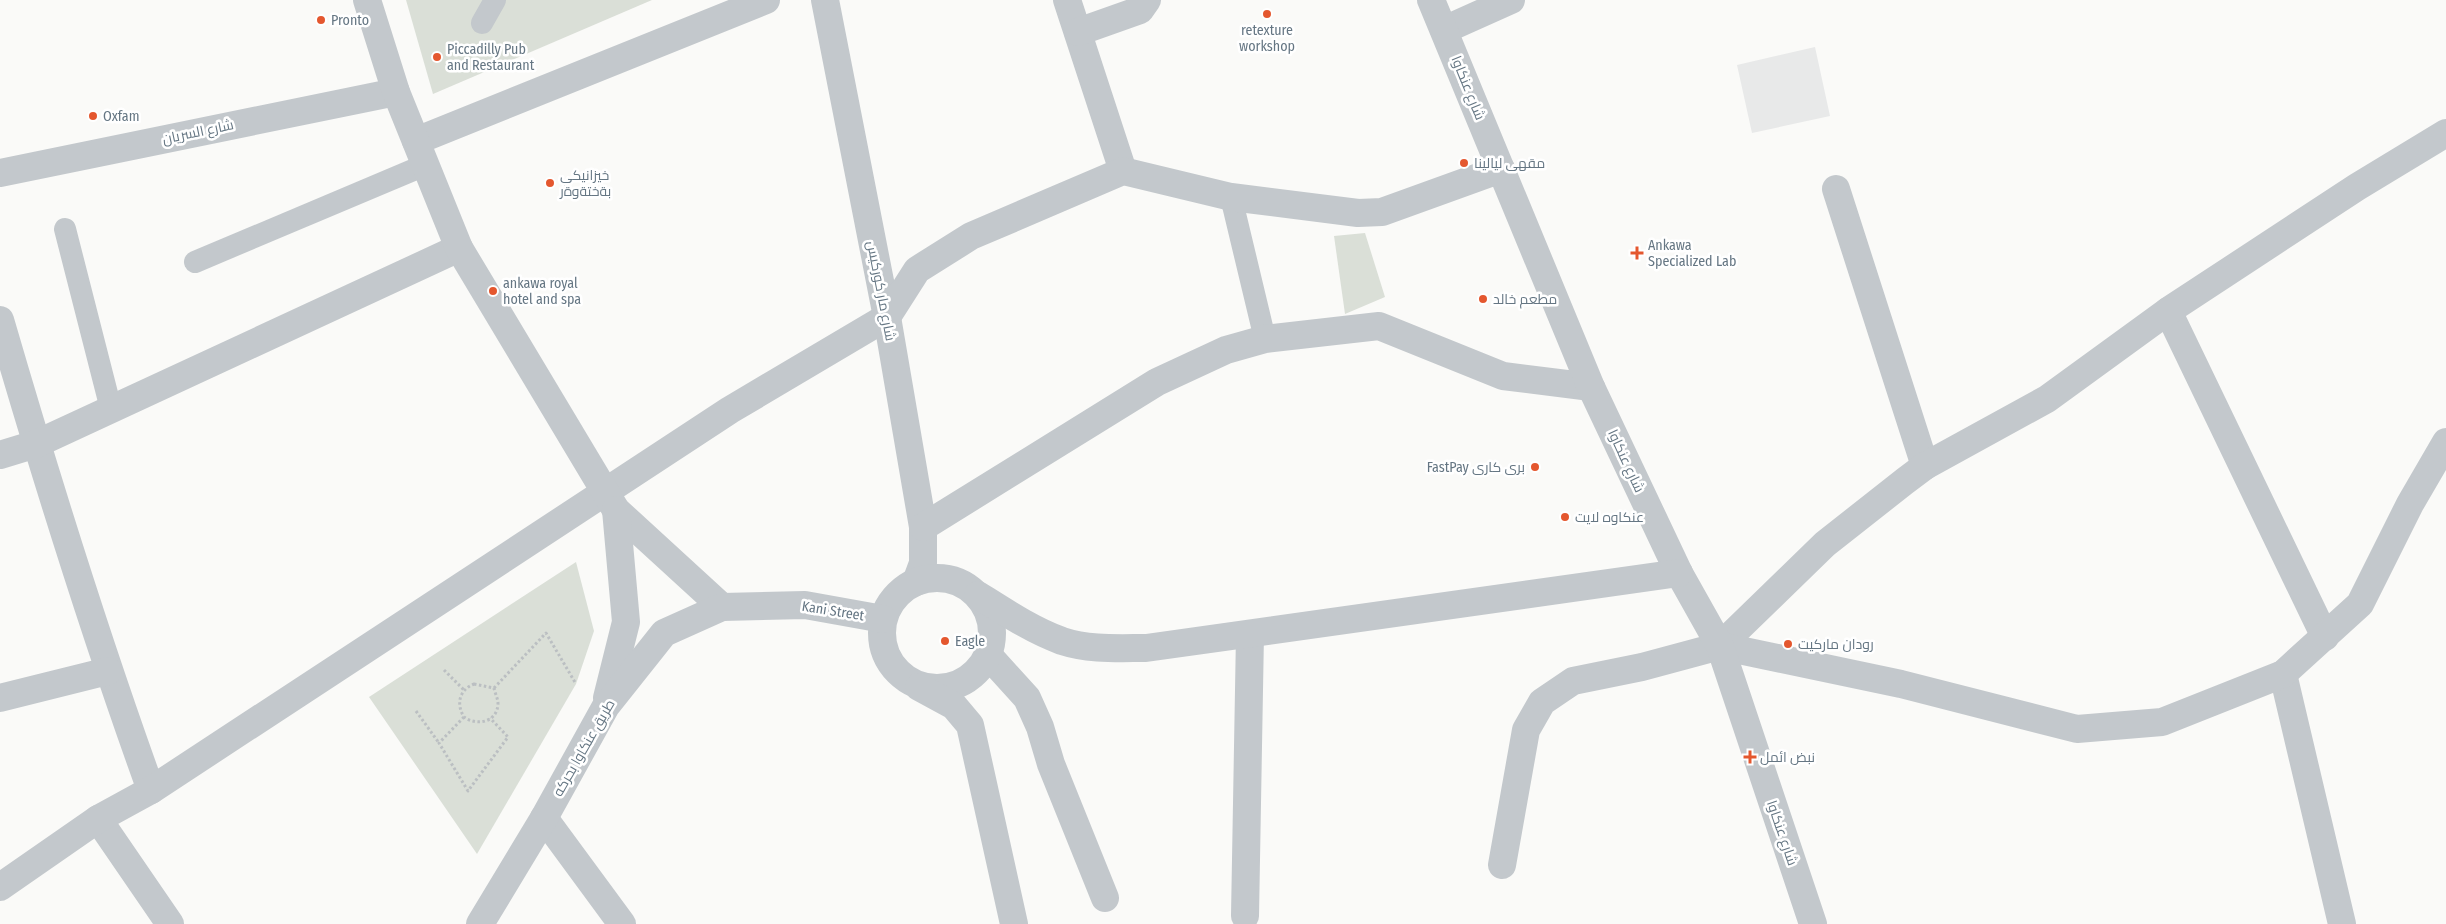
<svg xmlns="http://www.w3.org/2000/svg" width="2446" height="924" font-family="'Fira Sans Condensed',Cairo,sans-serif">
<rect width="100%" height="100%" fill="#fafaf8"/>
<path fill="#e8e9e9" d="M 1815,47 L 1830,116 L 1752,133 L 1737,65 Z"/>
<g fill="#dadfd7">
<path d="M 406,0 L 652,0 L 433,94 Z"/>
<path d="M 1365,233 L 1385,297 L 1345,314 L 1334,236 Z"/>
<path d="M 576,562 L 594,631 L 576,684 L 477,854 L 369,697 Z"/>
</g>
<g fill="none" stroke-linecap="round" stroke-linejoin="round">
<g stroke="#bbbfc2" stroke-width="3" stroke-dasharray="2.5 2.5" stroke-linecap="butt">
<path d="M 444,670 L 464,690"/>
<path d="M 474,684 L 494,688 C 495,694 498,698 498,704 C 497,723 476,726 464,717 C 456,704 459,690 474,684 Z"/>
<path d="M 494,688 L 546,633 L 576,684"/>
<path d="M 416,711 L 439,743"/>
<path d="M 464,717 L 439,743 L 468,791 L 508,737 L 490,718"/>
</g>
<g stroke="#c3c8cc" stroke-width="22">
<path d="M 482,23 L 495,0"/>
<path d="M 1231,197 L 1265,339"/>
<path d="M 65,229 L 111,409"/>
<path d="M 195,262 L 425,165"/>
</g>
<g stroke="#c3c8cc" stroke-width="28">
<path d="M 825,0 L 887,317 L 923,527 L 923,563 L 916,582"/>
<path d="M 1067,0 L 1123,171"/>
<path d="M 1444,30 L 1511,0"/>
<path d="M 1078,32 L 1140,10 L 1147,0"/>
<path d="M 416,141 L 766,0"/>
<path d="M 0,173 L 396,92"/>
<path d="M 1836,189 L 1925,466"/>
<path d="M 2168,311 L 2325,637"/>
<path d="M 0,320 C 46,478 95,635 151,790"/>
<path d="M 0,455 L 36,444 L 459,248"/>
<path d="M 923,527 L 1157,382 L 1226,350 L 1265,339 L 1379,326 L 1503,376 L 1591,387"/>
<path d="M 1720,646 L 1825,544 L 1905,481 L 1925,466 L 2047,399 L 2168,311 L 2357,187 L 2446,133"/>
<path d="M 988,655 L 1027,698 L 1040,727 L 1051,764 L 1105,898"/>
<path d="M 2283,674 L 2342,924"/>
<path d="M 0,698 L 108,671"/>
<path d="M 544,818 L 622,924"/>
<path d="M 98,819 L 170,924"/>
<path d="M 1502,865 L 1526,730 L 1542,702 L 1573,681 L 1642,667 L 1720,646 L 1901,684 L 2077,729 L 2162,722 L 2283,674 L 2360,604 L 2410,504 L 2446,442"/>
<path d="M 0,887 L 98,819 L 151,790 L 730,410 L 887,317 L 917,270 L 971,236 L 1123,171 L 1231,197 L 1358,213 L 1382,212 L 1501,169"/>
<path d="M 1245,916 L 1250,634"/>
</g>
<g stroke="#c3c8cc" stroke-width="28">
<path d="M 367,0 L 396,92 L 459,248 L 616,510 L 722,607"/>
<path d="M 1431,0 L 1591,387 L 1679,573 L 1720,646 L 1813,924"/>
<circle cx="937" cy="633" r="55"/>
<path d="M 978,595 C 1005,612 1032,630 1062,641 C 1089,650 1119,648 1146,648 L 1679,573"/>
<path d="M 919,687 L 954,706 L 970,725 L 1014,924"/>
<path d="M 607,698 L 626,622 L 616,510"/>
<path d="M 480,924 L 544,818 L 606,706 L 664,633 L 722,607 L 805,605 L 883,619"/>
</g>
</g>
<g fill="#e4572e" stroke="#fff" stroke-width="2">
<circle cx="1267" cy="14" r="5"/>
<circle cx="321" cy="20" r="5"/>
<circle cx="437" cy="57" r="5"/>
<circle cx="93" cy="116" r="5"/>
<circle cx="1464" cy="163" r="5"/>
<circle cx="550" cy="183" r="5"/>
<path d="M1634.5 245.5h5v5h5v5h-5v5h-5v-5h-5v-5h5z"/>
<circle cx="493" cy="291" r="5"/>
<circle cx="1483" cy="299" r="5"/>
<circle cx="1535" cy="467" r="5"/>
<circle cx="1565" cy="517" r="5"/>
<circle cx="945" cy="641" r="5"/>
<circle cx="1788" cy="644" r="5"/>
<path d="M1747.5 749.5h5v5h5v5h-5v5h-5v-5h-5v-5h5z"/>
</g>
<g text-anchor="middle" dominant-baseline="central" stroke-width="5" stroke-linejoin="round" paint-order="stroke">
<g font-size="14" fill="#657683" stroke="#fff" text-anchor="start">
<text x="331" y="20">Pronto</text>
<text x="1267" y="30" text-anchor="middle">retexture<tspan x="1267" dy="16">workshop</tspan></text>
<text x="447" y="49">Piccadilly Pub<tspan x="447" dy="16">and Restaurant</tspan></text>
<text x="103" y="116">Oxfam</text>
<text x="1474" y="163">مقهى ليالينا</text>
<text x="560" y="175">خيزانيكي<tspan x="560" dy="16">بةختةوةر</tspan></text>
<text x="1648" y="245">Ankawa<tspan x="1648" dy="16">Specialized Lab</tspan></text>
<text x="503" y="283">ankawa royal<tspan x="503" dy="16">hotel and spa</tspan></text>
<text x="1493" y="299">مطعم خالد</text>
<text x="1525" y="467" text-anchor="end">FastPay بری كاری</text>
<text x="1575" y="517">عنكاوه لايت</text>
<text x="955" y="641">Eagle</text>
<text x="1798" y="644">رودان ماركيت</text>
<text x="1760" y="757">نبض ائمل</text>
</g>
<g font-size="14" fill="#657683" stroke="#fff">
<text transform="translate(1468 88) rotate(68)">شارع عنكاوا</text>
<text transform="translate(198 132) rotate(-12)">شارع السريان</text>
<text transform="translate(881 291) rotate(79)">شارع مار كوركيس</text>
<text transform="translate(1626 461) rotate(65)">شارع عنكاوا</text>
<text transform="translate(833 611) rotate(9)">Kani Street</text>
<text transform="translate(584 748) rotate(-60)">طريق عنكاوا بحركه</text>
<text transform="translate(1782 833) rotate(71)">شارع عنكاوا</text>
</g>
</g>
</svg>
